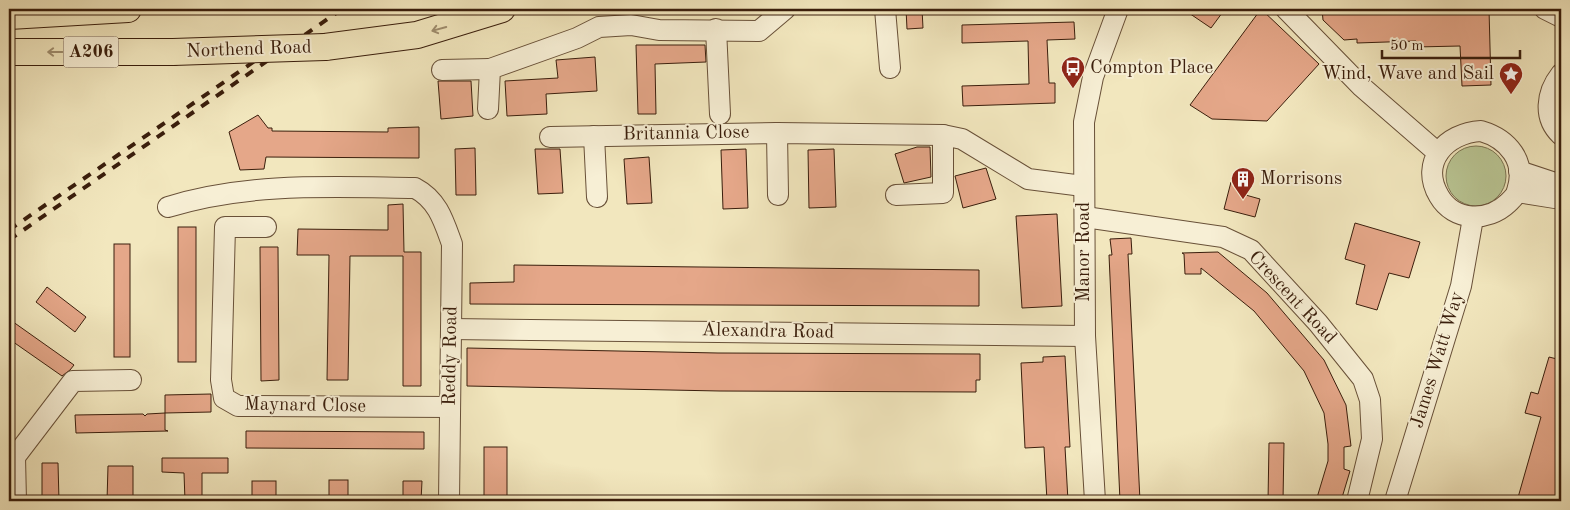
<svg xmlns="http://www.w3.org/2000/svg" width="1570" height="510" font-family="'Old Standard TT',serif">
<rect width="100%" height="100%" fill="#f2e7be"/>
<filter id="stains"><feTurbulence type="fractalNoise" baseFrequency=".004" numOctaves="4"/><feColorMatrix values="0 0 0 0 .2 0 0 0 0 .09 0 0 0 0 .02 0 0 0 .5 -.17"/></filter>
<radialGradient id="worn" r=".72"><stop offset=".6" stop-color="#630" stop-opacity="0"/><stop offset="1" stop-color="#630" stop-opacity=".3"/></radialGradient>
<circle fill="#b9c593" stroke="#7a7250" cx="1476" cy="176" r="30"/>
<g fill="#e5a789" stroke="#3a1e0c">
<path d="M 906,9 L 922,9 L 923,28 L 907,29 Z"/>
<path d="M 1183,9 L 1225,9 L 1211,28 Z"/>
<path d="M 1261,9 L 1319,64 L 1267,121 L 1212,119 L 1190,105 Z"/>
<path d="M 1322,9 L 1489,9 L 1491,85 L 1462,86 L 1460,46 L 1416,47 L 1416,41 L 1357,43 L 1357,39 L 1344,40 L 1323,20 Z"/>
<path d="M 1074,22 L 1075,39 L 1047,40 L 1049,83 L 1055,83 L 1055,103 L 963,106 L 962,86 L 1029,84 L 1028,41 L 962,43 L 962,25 Z"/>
<path d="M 636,45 L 705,45 L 706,62 L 655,64 L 656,114 L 638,114 Z"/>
<path d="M 595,57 L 597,91 L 546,94 L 547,114 L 507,116 L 505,81 L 558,78 L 556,60 Z"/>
<path d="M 438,81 L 471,81 L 473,116 L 441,119 Z"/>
<path d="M 258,115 L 268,128 L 272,128 L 272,131 L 388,132 L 388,128 L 419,127 L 419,158 L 266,157 L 264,169 L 240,170 L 229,132 Z"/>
<path d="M 917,147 L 930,147 L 931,177 L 904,183 L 895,154 Z"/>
<path d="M 475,148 L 476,195 L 456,195 L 455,149 Z"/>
<path d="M 535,149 L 560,149 L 563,193 L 538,194 Z"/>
<path d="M 746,149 L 748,208 L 723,209 L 721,150 Z"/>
<path d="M 834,149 L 836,207 L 809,208 L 808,150 Z"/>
<path d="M 649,157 L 652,203 L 627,204 L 624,159 Z"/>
<path d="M 986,168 L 996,199 L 963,208 L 955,176 Z"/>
<path d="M 1231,182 L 1244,185 L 1242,194 L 1260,199 L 1255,217 L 1224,209 Z"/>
<path d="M 403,204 L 404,252 L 421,252 L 421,386 L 403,386 L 403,256 L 350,256 L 348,380 L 327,380 L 329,255 L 297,255 L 298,229 L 388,230 L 388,205 Z"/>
<path d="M 1057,214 L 1062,306 L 1022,308 L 1016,216 Z"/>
<path d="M 1355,223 L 1420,242 L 1409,278 L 1389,273 L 1377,310 L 1356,304 L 1365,265 L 1345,259 Z"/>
<rect x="178" y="227" width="18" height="135"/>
<path d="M 1131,238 L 1132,254 L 1128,254 L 1140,501 L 1120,501 L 1109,255 L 1112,255 L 1110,239 Z"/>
<rect x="114" y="244" width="16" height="113"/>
<path d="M 260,247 L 278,247 L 279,380 L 261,381 Z"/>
<path d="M 1218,252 L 1267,293 L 1324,360 L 1346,405 L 1351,446 L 1344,447 L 1344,469 L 1350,471 L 1341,501 L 1316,501 L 1328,461 L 1328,444 L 1324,413 L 1304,371 L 1254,311 L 1201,268 L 1201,274 L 1185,274 L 1184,254 L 1182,253 Z"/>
<path d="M 514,265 L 979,270 L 979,306 L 470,304 L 470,283 L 514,282 Z"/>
<path d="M 47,287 L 86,317 L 75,332 L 36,302 Z"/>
<path d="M 9,319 L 74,365 L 70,370 L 62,376 L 9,339 Z"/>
<path d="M 467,348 L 718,353 L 980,354 L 980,380 L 976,380 L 976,392 L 720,391 L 467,386 Z"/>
<path d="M 1065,356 L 1070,447 L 1065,447 L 1068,501 L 1047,501 L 1044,447 L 1025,448 L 1021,363 L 1043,362 L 1043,357 Z"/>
<path d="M 1549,357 L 1561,360 L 1561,501 L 1517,501 L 1541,417 L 1525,413 L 1531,392 L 1538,394 Z"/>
<path d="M 211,394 L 211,412 L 165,413 L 165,395 Z"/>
<path d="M 165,413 L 165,430 L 168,431 L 76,433 L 75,415 L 143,414 L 145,416 L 147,414 Z"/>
<path d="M 246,431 L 424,432 L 424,449 L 246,448 Z"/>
<path d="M 1269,443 L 1284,443 L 1283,501 L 1268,501 Z"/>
<rect x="484" y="447" width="23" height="54"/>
<path d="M 162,458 L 228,458 L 228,473 L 202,473 L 202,501 L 185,501 L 184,473 L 162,472 Z"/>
<path d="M 42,463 L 58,463 L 59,501 L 42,501 Z"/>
<path d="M 108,466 L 133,466 L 133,501 L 107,501 Z"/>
<rect x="329" y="480" width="19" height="21"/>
<rect x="252" y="481" width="24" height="20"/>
<path d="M 403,481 L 422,481 L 421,501 L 403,501 Z"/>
</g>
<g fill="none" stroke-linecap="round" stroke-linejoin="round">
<g stroke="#685038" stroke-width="22">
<g id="minor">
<path d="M 885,9 L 890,68"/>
<path d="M 1286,9 L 1362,87 L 1438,153"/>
<path d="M 1545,9 L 1561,17"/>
<path d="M 716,29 L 720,114"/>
<path d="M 442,70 L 490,69"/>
<path d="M 1561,74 C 1546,93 1543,118 1561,135"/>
<path d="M 488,109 L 490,69 L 577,38 L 599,27 L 631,25 L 659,30 L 759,31 L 785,9"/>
<path d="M 1481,131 C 1508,139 1527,161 1517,191 C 1516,196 1511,200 1508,203 C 1488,222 1454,222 1439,196 C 1419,162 1446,133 1481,131 Z"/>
<path d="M 777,133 L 778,195"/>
<path d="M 594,136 L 597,197"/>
<path d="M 550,137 L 777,133 L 943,135 L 962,139 L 1028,179 L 1083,186"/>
<path d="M 1519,171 L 1561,185"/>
<path d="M 1517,192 L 1561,199"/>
<path d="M 896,195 L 943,193 L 943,135"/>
<path d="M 168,207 C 249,182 332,187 415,188 C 438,200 444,222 452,244 L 449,501"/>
<path d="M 1085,217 L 1223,237 L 1251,250 L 1318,323 L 1363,379 L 1370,400 L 1372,439 L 1357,501"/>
<path d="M 266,227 L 225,227 L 221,380 L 224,398 L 238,406 L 450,407"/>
<path d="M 451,329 L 1085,336"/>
<path d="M 16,501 L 15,457 L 73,381 L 131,380"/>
<path d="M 1095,501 L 1085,336 L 1084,122 L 1093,77 L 1118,9"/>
<path d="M 1395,501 L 1461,286 L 1473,218"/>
</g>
</g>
<g stroke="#3a1e0c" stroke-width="28">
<g id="major">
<path d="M 9,16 L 128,9"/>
<path d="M 325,47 L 417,35 L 502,9"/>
<path d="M 9,52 L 173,52"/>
</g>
</g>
<use href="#minor" stroke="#f7efd5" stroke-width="20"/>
<use href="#major" stroke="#f2e7be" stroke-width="26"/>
<g stroke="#3a1e0c" stroke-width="4" stroke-dasharray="9 9" stroke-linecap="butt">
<path d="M 9,230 L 278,45"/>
<path d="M 9,240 L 342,9"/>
</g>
<g stroke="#3a1e0c" stroke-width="28" stroke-linecap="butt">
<path id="major-bridge" d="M 173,52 L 325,47"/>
</g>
<use href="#major-bridge" stroke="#f2e7be" stroke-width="26"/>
</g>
<defs><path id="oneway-shaft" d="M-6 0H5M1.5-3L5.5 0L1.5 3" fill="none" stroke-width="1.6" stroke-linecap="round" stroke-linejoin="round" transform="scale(1.25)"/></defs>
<g stroke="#9f8d6e">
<use href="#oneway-shaft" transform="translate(439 29) rotate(165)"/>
<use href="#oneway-shaft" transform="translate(55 52) rotate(-180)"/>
</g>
<defs>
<g id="bus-pin" transform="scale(1.25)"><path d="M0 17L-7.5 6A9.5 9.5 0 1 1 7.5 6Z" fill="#8f2418" stroke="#f7efd5"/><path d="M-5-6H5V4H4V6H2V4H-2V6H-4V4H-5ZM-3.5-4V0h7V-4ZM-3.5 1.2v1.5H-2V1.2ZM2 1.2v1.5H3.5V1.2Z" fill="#fff"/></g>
<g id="sight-pin" transform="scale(1.25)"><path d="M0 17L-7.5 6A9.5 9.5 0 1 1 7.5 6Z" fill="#8f2418" stroke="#f7efd5"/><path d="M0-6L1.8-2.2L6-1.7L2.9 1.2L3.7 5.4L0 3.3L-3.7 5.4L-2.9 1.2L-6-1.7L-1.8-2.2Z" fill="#fff"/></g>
<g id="building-pin" transform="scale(1.25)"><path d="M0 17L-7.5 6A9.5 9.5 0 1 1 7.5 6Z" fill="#8f2418" stroke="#f7efd5"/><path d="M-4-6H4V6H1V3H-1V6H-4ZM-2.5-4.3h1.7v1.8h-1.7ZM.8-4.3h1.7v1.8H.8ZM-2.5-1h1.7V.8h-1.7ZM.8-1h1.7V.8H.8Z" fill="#fff"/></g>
</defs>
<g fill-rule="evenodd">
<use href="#bus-pin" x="1073" y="68"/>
<use href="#sight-pin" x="1511" y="74"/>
<use href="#building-pin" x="1243" y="179"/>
</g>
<g text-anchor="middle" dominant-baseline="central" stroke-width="4" stroke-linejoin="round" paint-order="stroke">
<rect fill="#f7efd5" stroke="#735d48" stroke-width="1" x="63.5" y="36.5" width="55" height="31" rx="4"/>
<g font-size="18" font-weight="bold" fill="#3a1e0c">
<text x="91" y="52">A206</text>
</g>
<g font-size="19" fill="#3a1e0c" stroke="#f7efd5">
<text transform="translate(249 50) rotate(-2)">Northend Road</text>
<text transform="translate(686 134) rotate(-1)">Britannia Close</text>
<text transform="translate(1084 252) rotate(-90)">Manor Road</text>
<text transform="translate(1292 298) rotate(47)">Crescent Road</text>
<text transform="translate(768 332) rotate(1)">Alexandra Road</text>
<text transform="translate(451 356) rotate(-89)">Reddy Road</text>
<text transform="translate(1438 360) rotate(-73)">James Watt Way</text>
<text transform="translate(305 406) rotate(1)">Maynard Close</text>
</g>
<g font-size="19" fill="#3a1e0c" stroke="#f7efd5" text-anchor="start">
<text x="1090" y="68">Compton Place</text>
<text x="1494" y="74" text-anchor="end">Wind, Wave and Sail</text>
<text x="1260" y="179">Morrisons</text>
</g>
</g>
<rect width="1570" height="510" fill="none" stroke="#f2e7be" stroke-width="30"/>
<rect x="10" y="10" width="1550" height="490" fill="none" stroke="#3a1e0c" stroke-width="2.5"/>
<rect x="15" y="15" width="1540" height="480" fill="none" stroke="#3a1e0c"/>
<path d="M1382 50v8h138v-8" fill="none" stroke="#3a1e0c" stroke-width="2.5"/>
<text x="1390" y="50" font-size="15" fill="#3a1e0c" stroke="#f7efd5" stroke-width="4" paint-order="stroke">50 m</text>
<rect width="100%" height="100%" filter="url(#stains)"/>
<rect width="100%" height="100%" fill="url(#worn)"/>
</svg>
